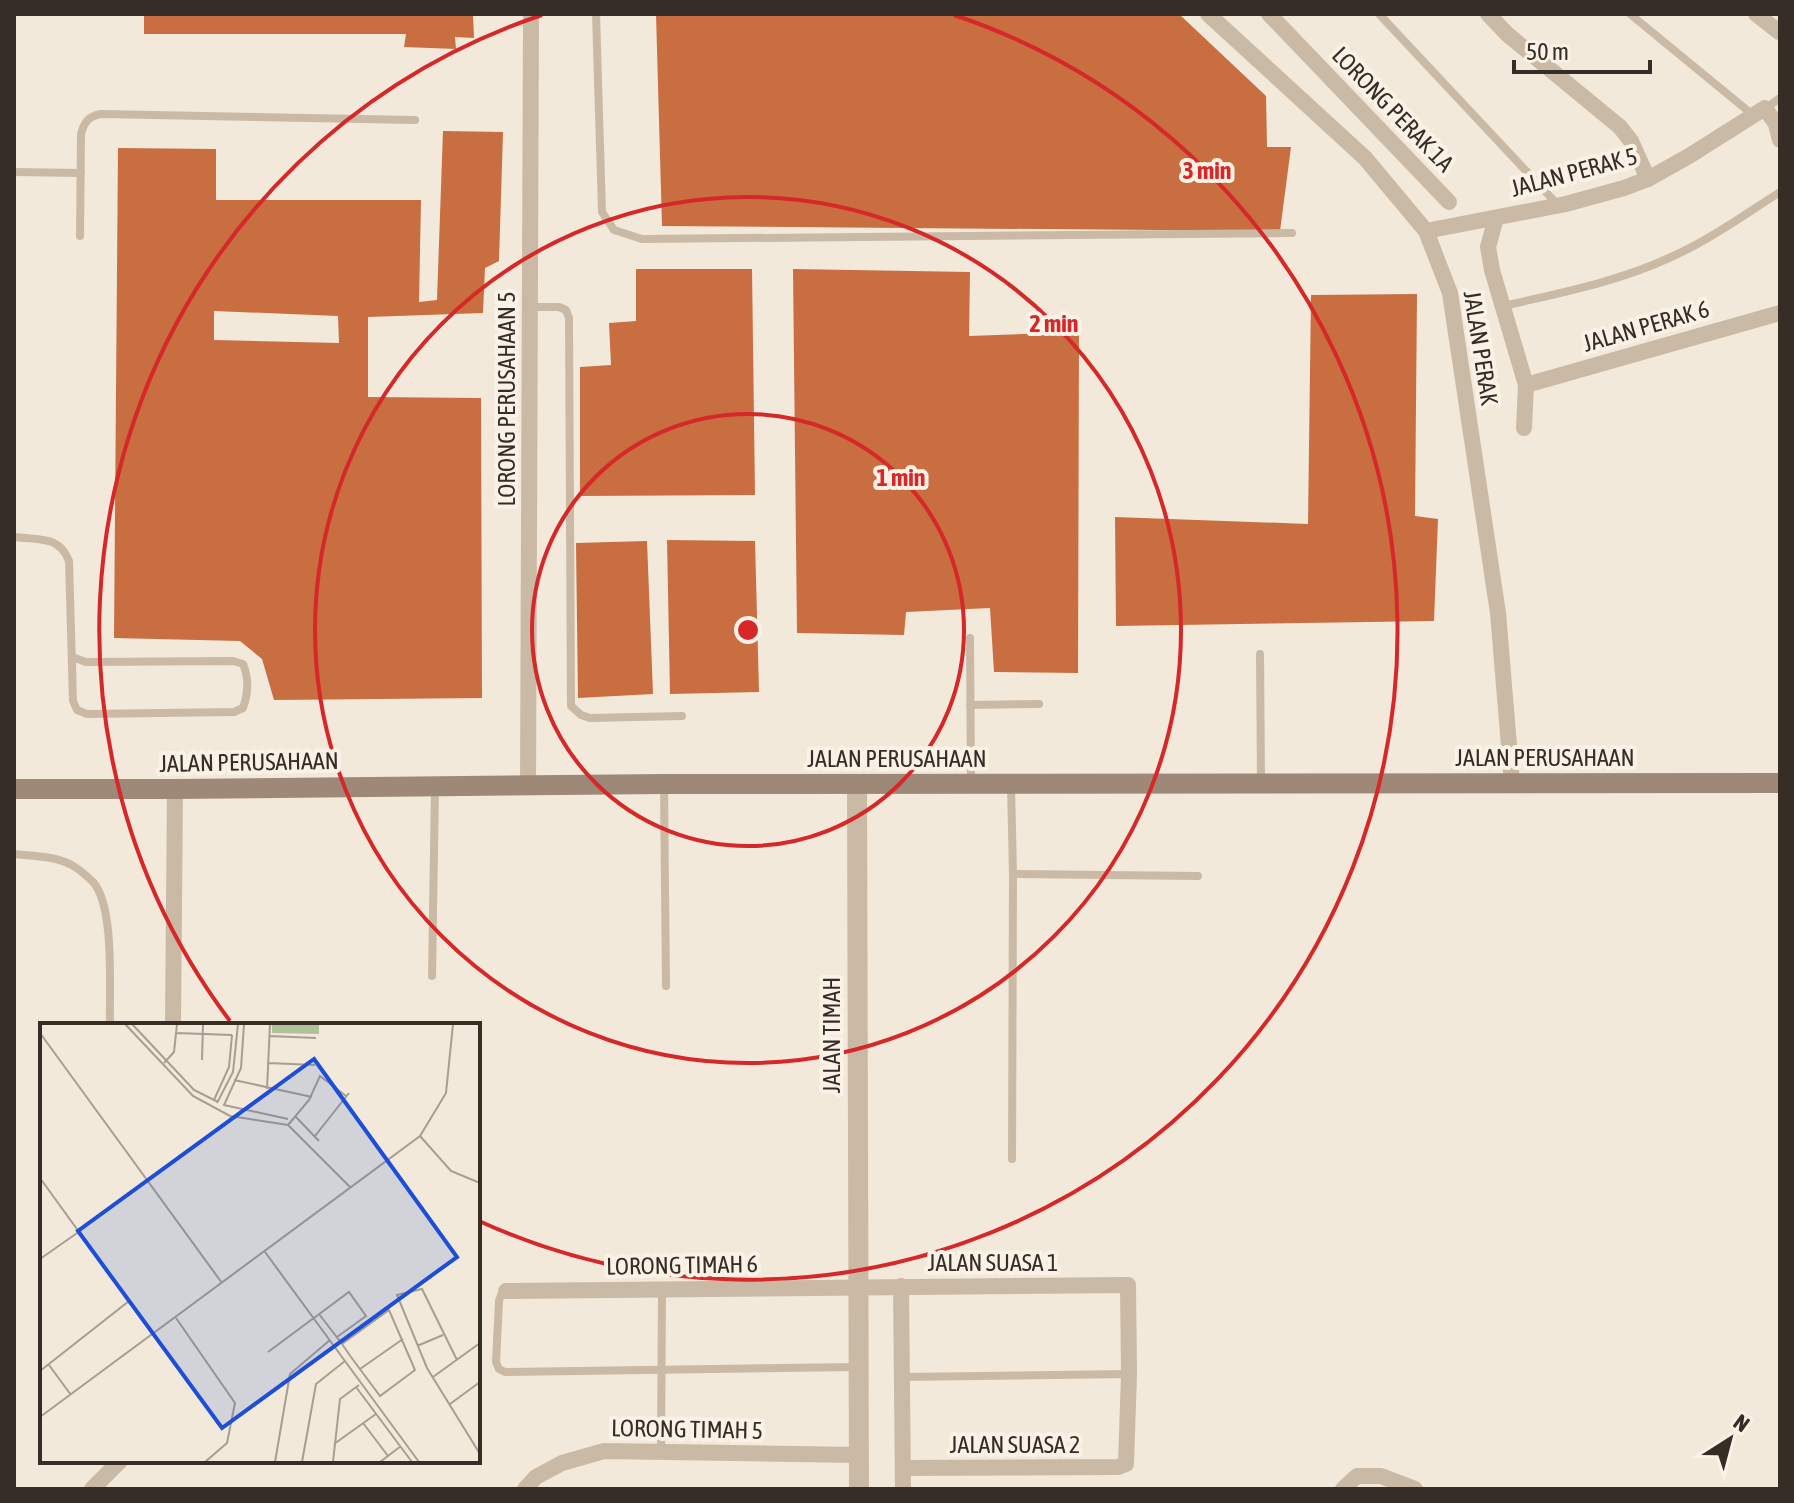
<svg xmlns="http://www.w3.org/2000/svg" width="1794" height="1503" font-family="'Asap Condensed',sans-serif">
<rect width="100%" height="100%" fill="#f2e9da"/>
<g fill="#c96e41" fill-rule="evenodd">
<path d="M 144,14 L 473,14 L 474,38 L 455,37 L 456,49 L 404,47 L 406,34 L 144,34 Z"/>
<path d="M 656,14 L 1179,14 L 1266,96 L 1267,147 L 1291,147 L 1280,231 L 662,226 Z"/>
<path d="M 443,131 L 503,132 L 499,261 L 485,268 L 483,313 L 368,317 L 368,397 L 481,398 L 482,698 L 274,700 L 262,659 L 240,641 L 114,638 L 118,148 L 216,149 L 216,200 L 421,200 L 419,302 L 437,300 ZM 214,311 L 338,316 L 339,343 L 214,340 Z"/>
<path d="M 636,269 L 752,269 L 755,495 L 580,496 L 580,367 L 611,365 L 609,323 L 636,321 Z"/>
<path d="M 793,269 L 970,272 L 969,336 L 1079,332 L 1078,673 L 994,672 L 990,608 L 906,612 L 904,635 L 797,633 Z"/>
<path d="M 1417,294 L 1415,516 L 1438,519 L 1434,621 L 1116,626 L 1115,517 L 1308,524 L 1311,295 Z"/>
<path d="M 667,540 L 755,541 L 759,692 L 670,694 Z"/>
<path d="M 647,541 L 653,694 L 578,698 L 576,543 Z"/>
</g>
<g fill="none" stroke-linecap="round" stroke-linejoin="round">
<g stroke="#cab9a5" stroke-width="8">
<path d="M 596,14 L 602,212 L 614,230 L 642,239 L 1292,233"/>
<path d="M 1379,14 L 1558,205"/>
<path d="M 1630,14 L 1753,115"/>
<path d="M 1766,108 L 1780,98"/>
<path d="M 14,172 L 81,173"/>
<path d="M 80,236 L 81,134 C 84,122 89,116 101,114 L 415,120"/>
<path d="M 1504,306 C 1559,293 1617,282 1669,258 C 1708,241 1744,215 1780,192"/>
<path d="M 531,307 L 559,307 L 566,310 L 569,318 L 571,706 L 581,715 L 590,718 L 682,716"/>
<path d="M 14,537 C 38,540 59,535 69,561 L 73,701 L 77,710 L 87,714 L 234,712 L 243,708 C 248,694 249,678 243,664 L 233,661 L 86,662 L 72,657"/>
<path d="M 970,638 L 971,783"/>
<path d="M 1260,654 L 1261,782"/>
<path d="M 970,705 L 1039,704"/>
<path d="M 1011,784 L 1013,874 L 1012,1159"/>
<path d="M 664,785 L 666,986"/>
<path d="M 14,854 C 34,856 58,856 75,867 C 81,871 89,878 94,883 C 115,910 109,990 110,1025"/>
<path d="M 1013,874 L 1198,876"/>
<path d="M 432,976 L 435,787"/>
<path d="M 505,1291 L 501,1295 L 499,1301 L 496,1362 L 499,1369 L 505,1372 L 856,1367"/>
<path d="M 902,1377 L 1129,1374"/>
<path d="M 661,1452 L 662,1290"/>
</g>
<g stroke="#cab9a5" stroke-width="16">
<path d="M 1208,14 L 1365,158 L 1426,231 L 1450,293 L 1498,613 L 1512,782"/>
<path d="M 1269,14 L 1449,202"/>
<path d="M 1488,14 L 1507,34 L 1620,127 L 1631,141 L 1648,179"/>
<path d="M 1756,14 L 1779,32"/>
<path d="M 1496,218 L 1488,247 L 1492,270 L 1526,385 L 1524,428"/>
<path d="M 1426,231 L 1566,204 L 1624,188 L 1648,179 L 1689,156 L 1765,108 L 1776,124 L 1780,140"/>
<path d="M 1526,385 L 1780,313"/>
<path d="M 528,785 L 531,14"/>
<path d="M 173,1025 L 175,789"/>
<path d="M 901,1286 L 903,1489"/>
<path d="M 506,1291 L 1128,1285 L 1129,1374 L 1126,1464 L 1118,1467 L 903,1468"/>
<path d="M 92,1489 L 120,1461"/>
<path d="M 525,1489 L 536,1477 L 562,1463 L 604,1451 L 858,1455"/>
<path d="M 1343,1489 L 1357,1476 L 1381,1476 L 1415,1489"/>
</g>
<path stroke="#cab9a5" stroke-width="20" d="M 857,784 L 859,1489"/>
<path stroke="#9e8877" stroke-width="20" d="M 14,789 L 175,789 L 664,784 L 1780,783"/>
</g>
<g fill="none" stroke="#d62828" stroke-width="4">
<circle cx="748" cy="630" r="216"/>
<circle cx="748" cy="630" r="433"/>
<path d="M230 1021A649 649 0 0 1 542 15M954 15A649 649 0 1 1 479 1221"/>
</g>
<g text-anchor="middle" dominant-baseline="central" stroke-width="8" stroke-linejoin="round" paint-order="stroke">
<g font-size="24" fill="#362d27" stroke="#faf2e6">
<text transform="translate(1393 109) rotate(46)">LORONG PERAK 1A</text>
<text transform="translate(1574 172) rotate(-15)">JALAN PERAK 5</text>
<text transform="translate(1646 326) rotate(-16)">JALAN PERAK 6</text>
<text transform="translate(1481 348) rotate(81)">JALAN PERAK</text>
<text transform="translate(506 399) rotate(-90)">LORONG PERUSAHAAN 5</text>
<text x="1545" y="757">JALAN PERUSAHAAN</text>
<text x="897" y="758">JALAN PERUSAHAAN</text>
<text transform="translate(249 762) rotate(-1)">JALAN PERUSAHAAN</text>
<text transform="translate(831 1035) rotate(-90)">JALAN TIMAH</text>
<text x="993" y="1262">JALAN SUASA 1</text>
<text transform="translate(682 1265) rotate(-1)">LORONG TIMAH 6</text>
<text transform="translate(687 1429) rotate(1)">LORONG TIMAH 5</text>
<text x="1015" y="1444">JALAN SUASA 2</text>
</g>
</g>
<g transform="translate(40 1023)">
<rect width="440" height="440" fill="#f2e9da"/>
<path d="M 279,1 L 279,11 L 232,10 L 232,2 Z" fill="#b0c199"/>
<path fill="none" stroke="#a79e92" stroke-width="2" d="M 85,1 L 153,73 L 190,93 L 248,102 L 311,165M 92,1 L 154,67 L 178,79M 204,1 L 201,45 L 184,82 L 248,96M 0,10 L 182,260M 136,10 L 192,12M 229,13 L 276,15M 162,37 L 163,1M 124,40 L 134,29 L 137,1M 228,40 L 275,42M 194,57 L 272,74M 227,66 L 230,1M 174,77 L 189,44 L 192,12M 177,80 L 193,49 L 198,1M 255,93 L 279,118M 248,102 L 269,77 L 280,53 L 306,73M 275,113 L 309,70M 380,113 L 411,148 L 440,160M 0,155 L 89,278 L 0,348M 225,229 L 379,439M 0,236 L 40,208M 279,291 L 302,321 L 311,334 L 340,373 L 375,347 L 349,287 L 302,321M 136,295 L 195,380 L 187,420 L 165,439M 377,323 L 403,312M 228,329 L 309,269 L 326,293 L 297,314M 417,337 L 382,266 L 357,272 L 387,345 L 440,431M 9,342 L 31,372M 320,346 L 363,316M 393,354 L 440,320M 316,364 L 372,439M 410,381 L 440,359M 0,394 L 380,113 L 406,70 L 413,1M 323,400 L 348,433M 294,421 L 336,391M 235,439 L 250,351 L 290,317M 262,439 L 276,361 L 305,338M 293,439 L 300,376 L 319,362M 340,439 L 361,423"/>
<path fill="#1d4ed8" fill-opacity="0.15" stroke="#1d4ed8" stroke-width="4" d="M 274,36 L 417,234 L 182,405 L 38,208 Z"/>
<rect width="440" height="440" fill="none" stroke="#362d27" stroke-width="4"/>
</g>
<circle cx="748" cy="630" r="12" fill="#d62828" stroke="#faf2e6" stroke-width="4"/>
<g font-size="24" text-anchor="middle" font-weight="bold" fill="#d62828" stroke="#faf2e6" stroke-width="8" stroke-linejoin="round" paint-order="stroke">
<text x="1207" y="179">3 min</text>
<text x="1054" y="332">2 min</text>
<text x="901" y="486">1 min</text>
</g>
<rect width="1794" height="1503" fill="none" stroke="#362d27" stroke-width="32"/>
<g transform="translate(1730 1439) rotate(36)" stroke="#faf2e6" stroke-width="6" paint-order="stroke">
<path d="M0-6L14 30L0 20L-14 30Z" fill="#362d27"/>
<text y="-12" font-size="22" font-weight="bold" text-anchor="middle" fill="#362d27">N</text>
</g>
<path d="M1514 60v12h136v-12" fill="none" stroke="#362d27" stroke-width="4"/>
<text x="1526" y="60" font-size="24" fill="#362d27" stroke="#faf2e6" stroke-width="6" paint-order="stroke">50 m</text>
</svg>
